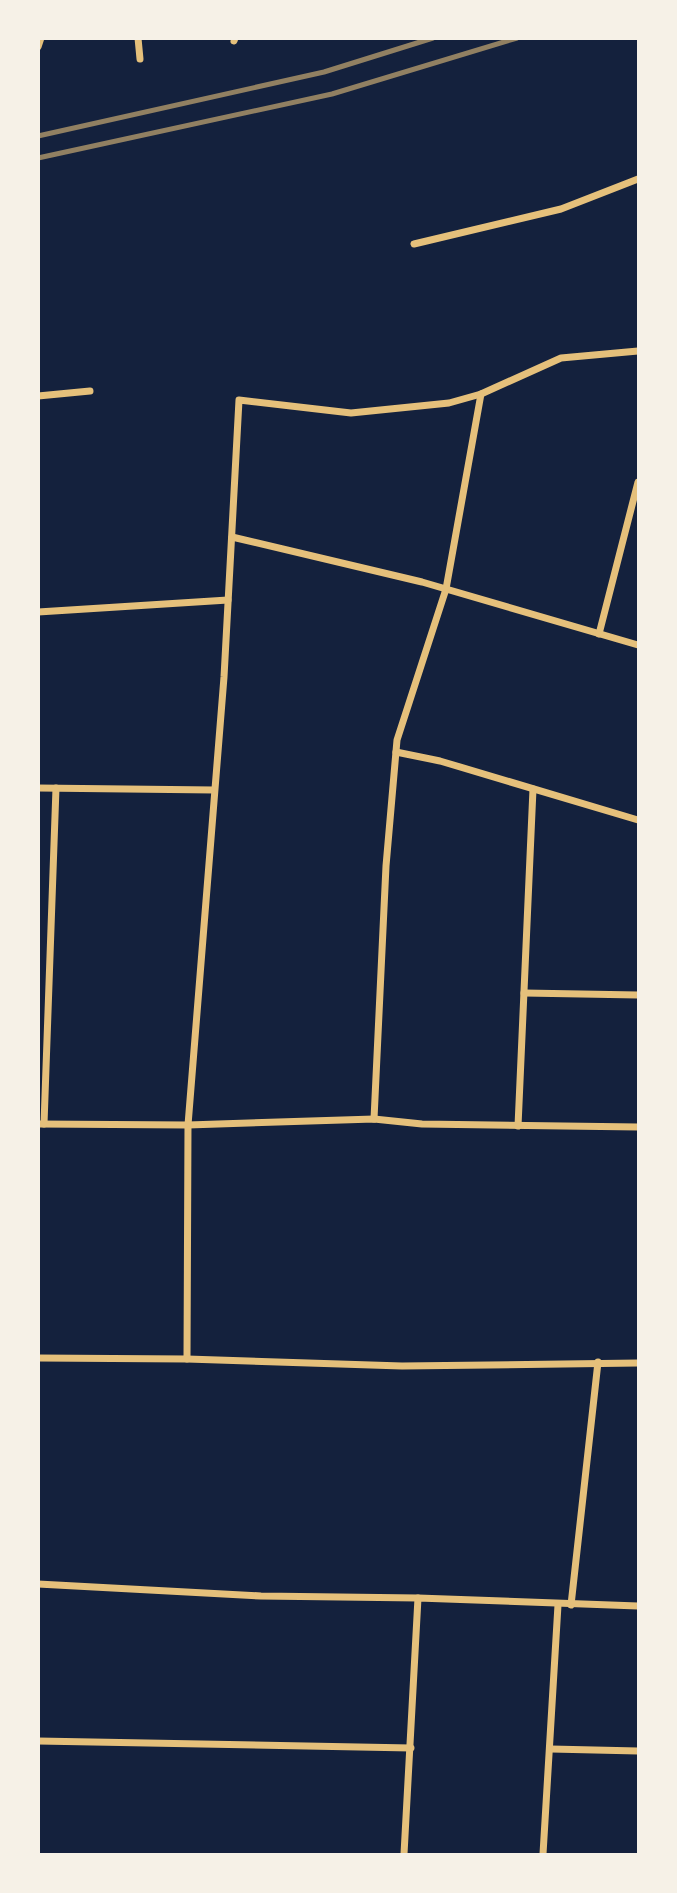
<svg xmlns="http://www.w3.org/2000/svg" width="677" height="1893" font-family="'Work Sans',sans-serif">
<rect width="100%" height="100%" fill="#14213d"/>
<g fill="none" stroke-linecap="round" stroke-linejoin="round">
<g stroke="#e5c07b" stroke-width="7">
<path d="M 138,38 L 140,59"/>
<path d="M 234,41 L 235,38"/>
<path d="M 38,47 L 41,38"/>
<path d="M 414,244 L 561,209 L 638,179"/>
<path d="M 38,396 L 90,391"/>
<path d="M 232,537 L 422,582 L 638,645"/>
<path d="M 38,612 L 228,600"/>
<path d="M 599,634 L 638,482"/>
<path d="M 396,752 L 440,761 L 638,820"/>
<path d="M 38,788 L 214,790"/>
<path d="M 524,993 L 638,995"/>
<path d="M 374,1119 L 386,866 L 397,740 L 446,589 L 481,394"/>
<path d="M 38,1124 L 188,1125 L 374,1119 L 422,1124 L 638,1127"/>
<path d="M 44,1124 L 56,788"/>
<path d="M 518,1126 L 533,789"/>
<path d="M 38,1358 L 187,1359 L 188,1125 L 224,677 L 239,400 L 351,413 L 449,403 L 481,394 L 561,358 L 638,351"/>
<path d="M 187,1359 L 402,1366 L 638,1363"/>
<path d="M 38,1584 L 261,1596 L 418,1598"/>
<path d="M 571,1605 L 598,1362"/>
<path d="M 38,1741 L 411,1748"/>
<path d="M 551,1749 L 638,1751"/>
<path d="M 404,1854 L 418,1598 L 638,1606"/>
<path d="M 543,1854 L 558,1605"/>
</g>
<g stroke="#918062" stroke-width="5">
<path d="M 38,136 L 324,72 L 433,38"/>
<path d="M 38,158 L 332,94 L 517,38"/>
</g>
</g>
<rect width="677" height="1893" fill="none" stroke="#f6f1e7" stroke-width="80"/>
</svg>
